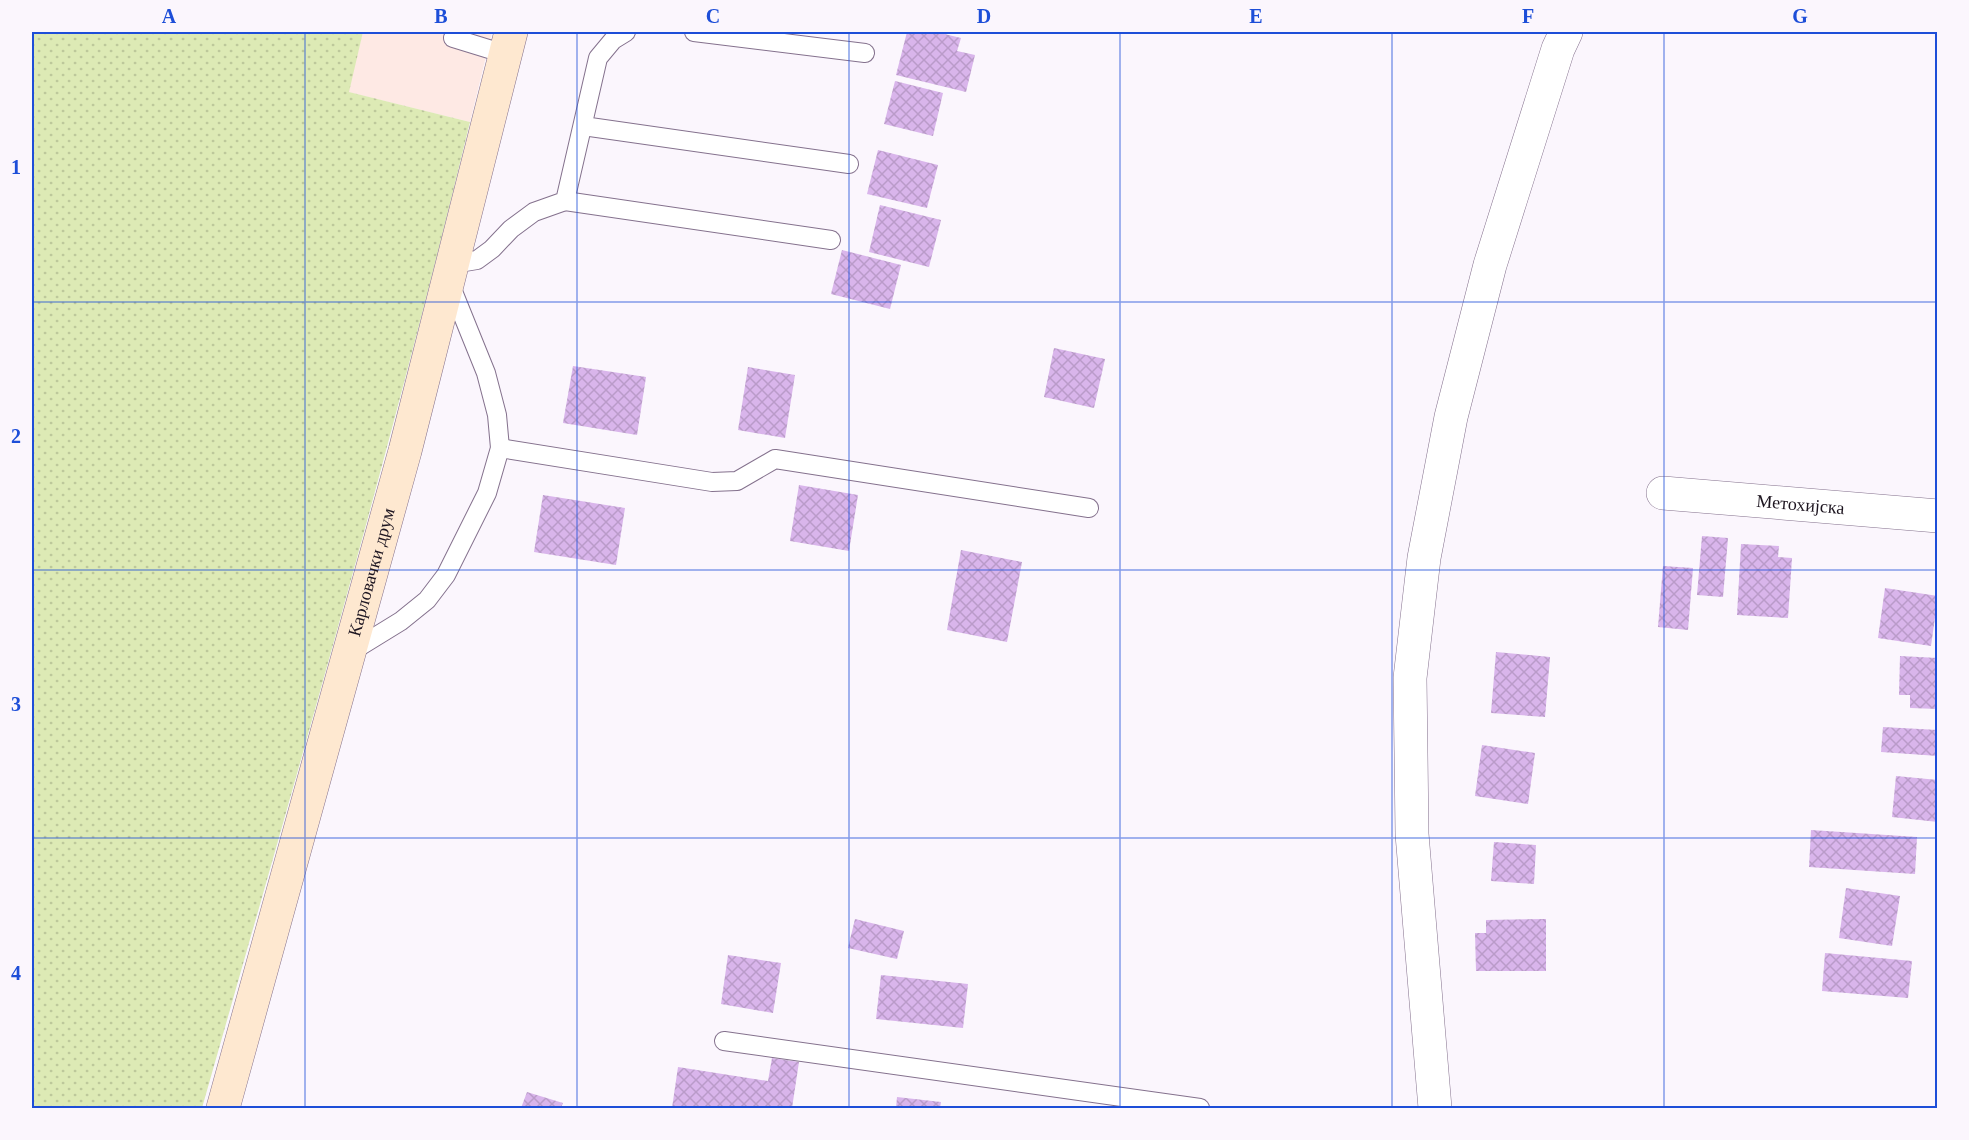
<svg xmlns="http://www.w3.org/2000/svg" width="1969" height="1140" font-family="Georgia,serif">
<defs>
<pattern id="grass-dots" width="8" height="8" patternUnits="userSpaceOnUse" patternTransform="scale(1.5)"><rect width="8" height="8" fill="#ddeab5"/><path d="M2 2h.1M6 6h.1" fill="none" stroke="#bdc89b" stroke-width="1.8" stroke-linecap="round"/></pattern>
<pattern id="building-cross-hatch" width="8" height="8" patternUnits="userSpaceOnUse" patternTransform="scale(1.5)"><rect width="8" height="8" fill="#d9b5eb"/><path d="M0 0l8 8M0 8l8-8" fill="none" stroke="#ba9bc9"/></pattern>
</defs>
<rect width="100%" height="100%" fill="#fbf6fd"/>
<path fill="#fee9e4" d="M 363,32 L 492,32 L 470,122 L 348,92 Z"/>
<path fill="url(#grass-dots)" d="M 32,32 L 363,32 L 349,92 L 470,122 C 390,453 295,781 202,1108 L 32,1108 Z"/>
<g fill="url(#building-cross-hatch)">
<path d="M 907,32 L 936,32 L 961,38 L 957,51 L 975,55 L 966,92 L 896,75 Z"/>
<path d="M 895,81 L 943,93 L 933,136 L 884,124 Z"/>
<path d="M 878,150 L 938,165 L 927,208 L 867,194 Z"/>
<path d="M 880,205 L 941,220 L 929,267 L 869,252 Z"/>
<path d="M 842,250 L 901,265 L 890,309 L 831,294 Z"/>
<path d="M 1054,348 L 1105,359 L 1094,408 L 1044,397 Z"/>
<path d="M 573,366 L 646,377 L 637,435 L 563,423 Z"/>
<path d="M 748,367 L 795,375 L 785,438 L 738,430 Z"/>
<path d="M 799,485 L 858,495 L 849,551 L 790,541 Z"/>
<path d="M 543,495 L 625,508 L 616,565 L 534,552 Z"/>
<path d="M 1702,536 L 1728,538 L 1723,597 L 1697,595 Z"/>
<path d="M 1741,544 L 1779,546 L 1778,557 L 1792,558 L 1788,618 L 1737,615 Z"/>
<path d="M 961,550 L 1022,562 L 1007,642 L 947,630 Z"/>
<path d="M 1663,566 L 1693,568 L 1688,630 L 1658,627 Z"/>
<path d="M 1885,588 L 1938,596 L 1931,646 L 1878,638 Z"/>
<path d="M 1496,652 L 1550,657 L 1545,717 L 1491,713 Z"/>
<path d="M 1900,656 L 1938,658 L 1938,709 L 1910,708 L 1910,695 L 1899,695 Z"/>
<path d="M 1883,727 L 1938,730 L 1938,756 L 1881,752 Z"/>
<path d="M 1482,745 L 1535,753 L 1528,804 L 1475,796 Z"/>
<path d="M 1896,776 L 1938,780 L 1938,822 L 1892,817 Z"/>
<path d="M 1811,830 L 1917,837 L 1915,874 L 1809,867 Z"/>
<path d="M 1494,842 L 1536,845 L 1534,884 L 1491,881 Z"/>
<path d="M 1846,888 L 1900,896 L 1892,946 L 1839,938 Z"/>
<path d="M 855,919 L 904,931 L 897,959 L 848,948 Z"/>
<path d="M 1546,919 L 1546,971 L 1476,971 L 1475,933 L 1486,933 L 1486,920 Z"/>
<path d="M 1825,953 L 1912,961 L 1908,998 L 1822,991 Z"/>
<path d="M 728,955 L 781,963 L 773,1013 L 721,1004 Z"/>
<path d="M 881,975 L 968,984 L 963,1028 L 876,1019 Z"/>
<path d="M 772,1058 L 799,1062 L 792,1108 L 672,1108 L 678,1067 L 768,1081 Z"/>
<path d="M 527,1092 L 563,1103 L 561,1108 L 521,1108 Z"/>
<path d="M 897,1097 L 941,1102 L 940,1108 L 896,1108 Z"/>
</g>
<g fill="none" stroke-linecap="round" stroke-linejoin="round">
<g stroke="#84718d" stroke-width="20">
<g id="service">
<path d="M 694,32 L 865,53"/>
<path d="M 453,38 L 505,54"/>
<path d="M 583,126 L 849,164"/>
<path d="M 565,201 L 831,240"/>
<path d="M 453,264 L 477,260 L 492,249 L 511,229 L 534,212 L 565,201 L 598,58 L 613,40 L 626,32"/>
<path d="M 500,448 L 712,482 L 737,481 L 775,459 L 1089,508"/>
<path d="M 349,653 L 401,621 L 427,600 L 446,575 L 487,493 L 500,448 L 497,415 L 486,373 L 450,284"/>
<path d="M 724,1041 L 1200,1108"/>
</g>
</g>
<g stroke="#84718d" stroke-width="34">
<g id="minor">
<path id="s1" d="M 1663,493 L 1938,516"/>
<path d="M 1435,1108 L 1412,834 L 1411,753 L 1410,678 L 1424,558 L 1451,417 L 1490,265 L 1558,49 L 1566,32"/>
</g>
</g>
<g stroke="#84718d" stroke-width="34">
<g id="secondary">
<path id="s2" d="M 223,1108 L 405,451 L 511,32"/>
</g>
</g>
<use href="#service" stroke="#fff" stroke-width="18"/>
<use href="#minor" stroke="#fff" stroke-width="33"/>
<use href="#secondary" stroke="#fee8d0" stroke-width="33"/>
</g>
<path fill="none" stroke="#1d4ed8" stroke-width="1.5" stroke-opacity="0.55" d="M 305,32 L 305,1108M 577,32 L 577,1108M 849,32 L 849,1108M 1120,32 L 1120,1108M 1392,32 L 1392,1108M 1664,32 L 1664,1108M 32,302 L 1938,302M 32,570 L 1938,570M 32,838 L 1938,838"/>
<g text-anchor="middle" dominant-baseline="central" stroke-width="6" stroke-linejoin="round" paint-order="stroke">
<g font-size="18" fill="#1d1520" stroke="#fbf6fd">
<text stroke="none"><textPath href="#s1" startOffset="138">Метохијска</textPath></text>
<text stroke="none"><textPath href="#s2" startOffset="556">Карловачки друм</textPath></text>
</g>
</g>
<rect width="1969" height="1140" fill="none" stroke="#fbf6fd" stroke-width="66"/>
<rect x="33" y="33" width="1903" height="1074" fill="none" stroke="#1d4ed8" stroke-width="2"/>
<g font-size="20" text-anchor="middle" font-weight="bold" fill="#1d4ed8">
<text x="169" y="23">A</text>
<text x="441" y="23">B</text>
<text x="713" y="23">C</text>
<text x="984" y="23">D</text>
<text x="1256" y="23">E</text>
<text x="1528" y="23">F</text>
<text x="1800" y="23">G</text>
<text x="16" y="174">1</text>
<text x="16" y="443">2</text>
<text x="16" y="711">3</text>
<text x="16" y="980">4</text>
</g>
</svg>
